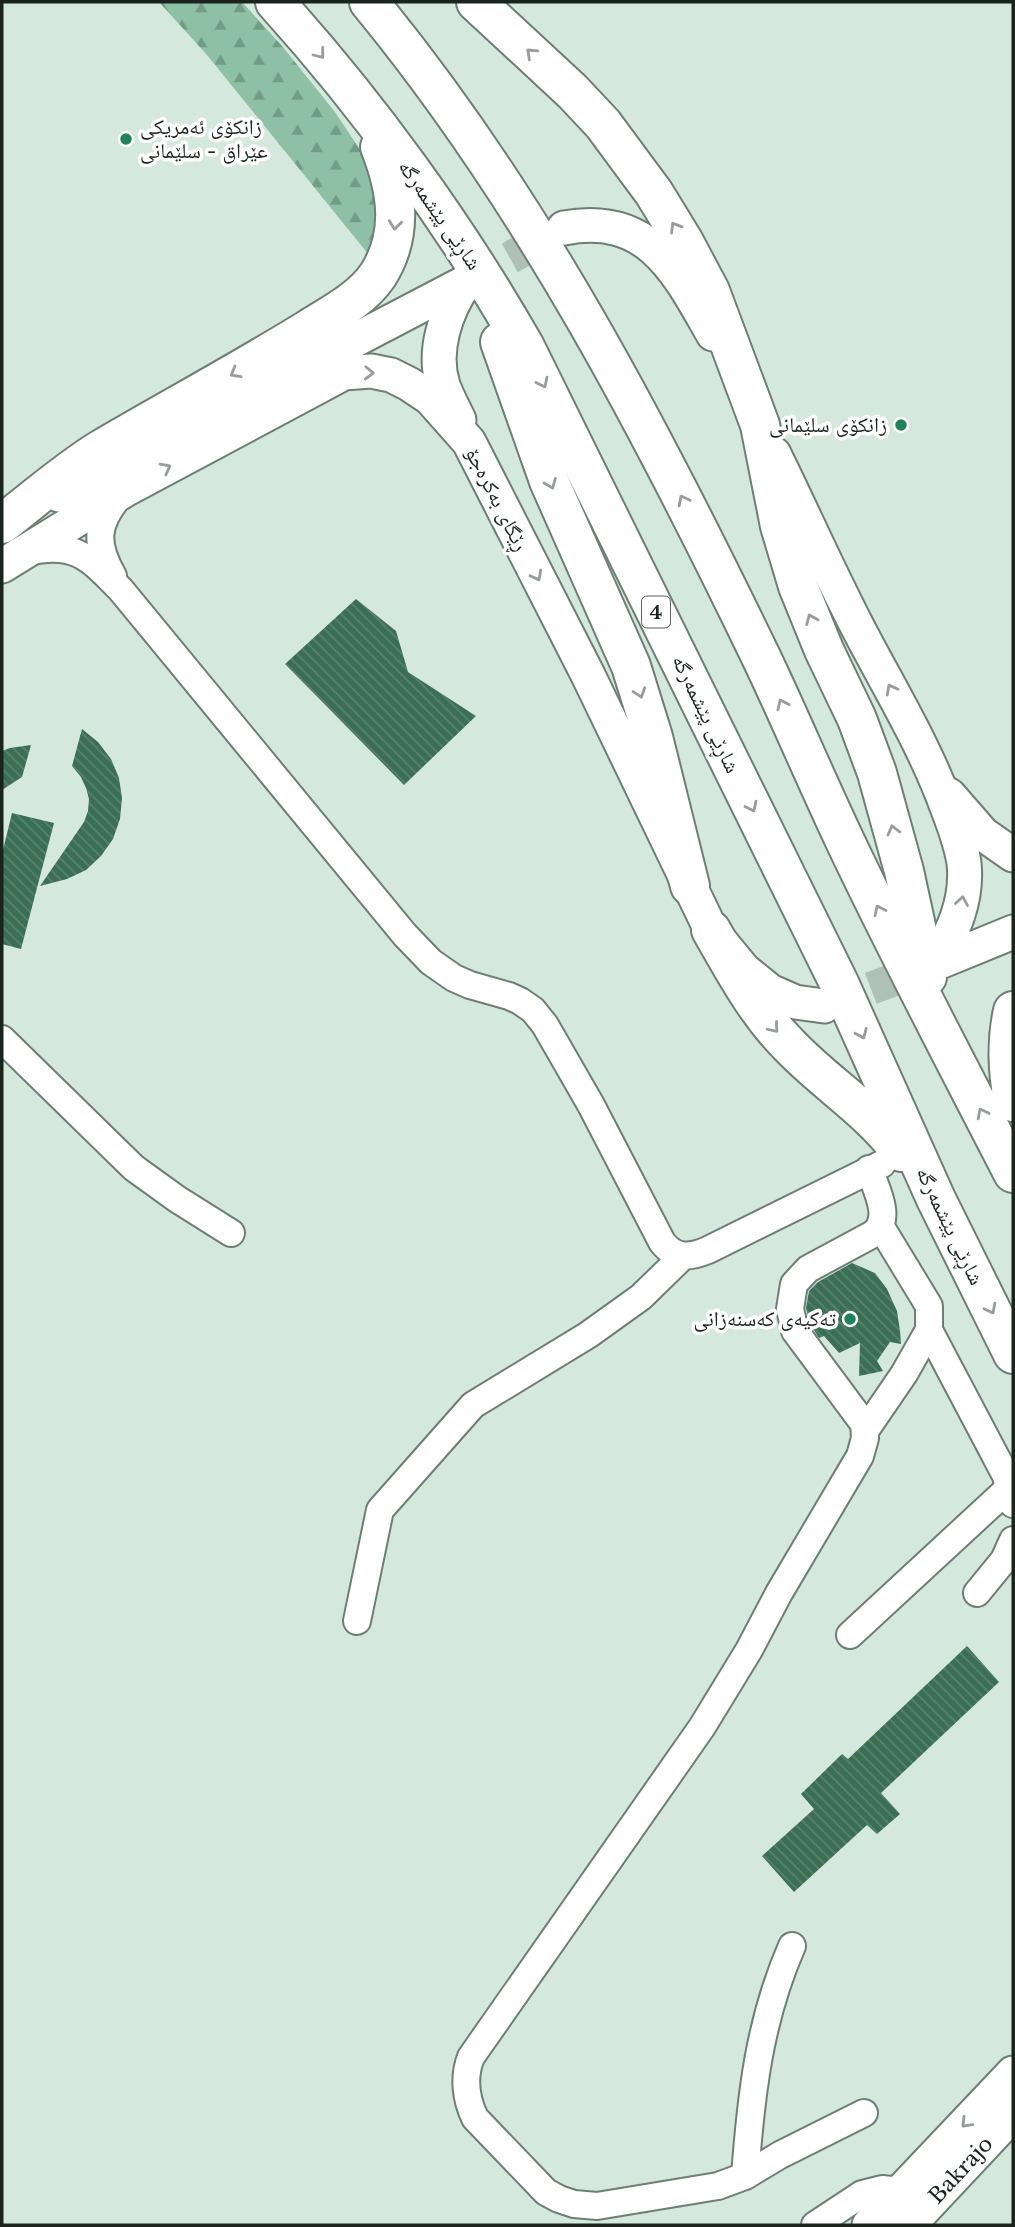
<svg xmlns="http://www.w3.org/2000/svg" width="1015" height="2227" font-family="'Libre Baskerville','Noto Naskh Arabic',serif">
<defs>
<pattern id="forest-firs" width="22" height="20" patternUnits="userSpaceOnUse" patternTransform="scale(1.75)"><rect width="22" height="20" fill="#8ec0a6"/><path d="M5 1l3.5 6h-7zM16 11l3.5 6h-7z" fill="#739c87"/></pattern>
<pattern id="building-back-hatch" width="6" height="6" patternUnits="userSpaceOnUse" patternTransform="scale(1.75)"><rect width="6" height="6" fill="#3a6e55"/><path d="M-1 5l2 2M0 0l6 6M5-1l2 2" fill="none" stroke="#5a826f"/></pattern>
</defs>
<rect width="100%" height="100%" fill="#d4e8dd"/>
<path fill="url(#forest-firs)" d="M 159,2 L 242,2 L 282,46 L 335,112 L 384,186 L 369,255 L 207,55 Z"/>
<g fill="url(#building-back-hatch)">
<path d="M 356,599 L 396,631 L 408,672 L 476,716 L 404,785 L 285,664 Z"/>
<path d="M 82,729 L 98,742 L 111,759 L 119,778 L 122,798 L 120,819 L 113,839 L 101,856 L 86,870 L 67,879 L 40,886 L 84,822 L 88,811 L 89,799 L 86,788 L 81,777 L 72,766 Z"/>
<path d="M 31,745 L 22,777 L 2,790 L 2,751 L 10,748 Z"/>
<path d="M 12,813 L 54,823 L 21,949 L 2,944 L 2,854 Z"/>
<path d="M 852,1263 L 875,1273 L 887,1289 L 897,1311 L 900,1331 L 901,1344 L 890,1342 L 877,1361 L 883,1371 L 859,1376 L 860,1343 L 839,1353 L 824,1336 L 819,1338 L 810,1324 L 806,1308 L 809,1291 L 818,1282 Z"/>
<path d="M 967,1646 L 999,1682 L 881,1793 L 900,1814 L 877,1834 L 867,1825 L 794,1892 L 762,1856 L 814,1809 L 801,1794 L 842,1754 L 848,1759 Z"/>
</g>
<g fill="none" stroke-linecap="round" stroke-linejoin="round">
<g stroke="#afc1b7" stroke-width="33" stroke-dasharray="33 17" stroke-linecap="butt">
<path d="M 466,282 L 562,229"/>
<path d="M 824,1006 L 933,965"/>
</g>
<g stroke="#6d7f75" stroke-width="30">
<g id="minor">
<path d="M 28,552 C 75,541 90,558 121,590 L 405,935 L 431,962 L 454,978 L 470,985 L 509,996 L 520,1001 L 533,1010 L 545,1025 L 591,1105 L 662,1242 C 675,1259 689,1258 708,1250 L 882,1164"/>
<path d="M 113,576 C 94,543 96,523 121,494"/>
<path d="M 2,1039 L 134,1168 L 177,1199 L 231,1233"/>
<path d="M 929,1330 L 1006,1476 L 1013,1504"/>
<path d="M 865,1431 L 904,1374 L 929,1330 L 929,1306 L 881,1227"/>
<path d="M 977,1593 L 1004,1560 L 1013,1540"/>
<path d="M 357,1621 L 380,1510 L 473,1405 L 588,1335 L 641,1297 L 683,1256"/>
<path d="M 850,1635 L 1009,1488"/>
<path d="M 864,2113 L 780,2155 L 745,2176 L 718,2186 L 597,2206 L 574,2204 L 559,2199 L 546,2192 L 475,2118 C 466,2099 463,2077 471,2057 L 702,1727 L 749,1650 L 779,1593 L 860,1456 L 865,1438 L 864,1424 L 795,1331 L 790,1309 L 794,1284 L 808,1269 L 873,1234 C 893,1219 876,1189 869,1169"/>
<path d="M 745,2176 C 751,2096 759,2021 792,1946"/>
<path d="M 815,2225 L 862,2194 L 882,2189 L 901,2191"/>
</g>
</g>
<g stroke="#6d7f75" stroke-width="37">
<g id="major">
<path d="M 564,228 C 649,212 677,271 713,334"/>
<path d="M 459,420 C 454,409 447,397 443,385 C 432,351 446,310 466,282"/>
<path d="M 774,454 C 802,511 828,570 857,626 C 888,686 924,744 947,807 C 954,825 961,844 964,863 C 968,901 953,931 935,964"/>
<path d="M 59,495 L 466,282"/>
<path d="M 2,566 L 125,490 L 344,373 L 371,371 L 391,375 L 409,384 L 430,398 L 469,442 L 588,675 L 711,930 L 744,970 L 770,991 L 795,1002 L 824,1006"/>
<path d="M 949,795 L 983,834 L 1013,855"/>
<path d="M 935,964 L 1013,932"/>
<path d="M 869,2225 L 1013,2073"/>
<path d="M 909,2225 L 1013,2114"/>
</g>
</g>
<g stroke="#6d7f75" stroke-width="42">
<g id="highway">
<path d="M 275,2 C 369,106 456,226 525,347 L 840,985 L 936,1199 L 1013,1354"/>
<path d="M 369,2 C 532,200 651,429 762,659 C 791,720 817,782 846,843 C 899,955 957,1064 1013,1173"/>
<path d="M 476,2 L 573,92 L 603,124 L 654,193 L 684,242 L 710,291 L 760,425 L 780,526 L 798,586 L 824,650 L 857,719 L 877,773 L 904,871 L 927,977"/>
<path d="M 500,342 L 549,481 L 631,666 L 653,737 L 690,886"/>
<path d="M 2,524 C 33,500 66,471 100,450 C 168,410 239,372 307,330 C 332,314 361,300 378,275 C 404,234 397,190 380,147"/>
<path d="M 711,930 C 734,970 756,1012 789,1045 C 826,1084 868,1108 901,1152"/>
<path d="M 1013,1011 C 1006,1042 1008,1071 1013,1102"/>
</g>
</g>
<use href="#minor" stroke="#fff" stroke-width="26"/>
<use href="#major" stroke="#fff" stroke-width="33"/>
<use href="#highway" stroke="#fff" stroke-width="38"/>
</g>
<defs><path id="oneway-chevron" d="M-2-3.5L2.5 0L-2 3.5" fill="none" stroke-width="1.6" stroke-linecap="round" stroke-linejoin="round" transform="scale(1.75)"/></defs>
<g stroke="#989c9a">
<use href="#oneway-chevron" transform="translate(531 53) rotate(-137)"/>
<use href="#oneway-chevron" transform="translate(320 54) rotate(52)"/>
<use href="#oneway-chevron" transform="translate(395 225) rotate(97)"/>
<use href="#oneway-chevron" transform="translate(675 227) rotate(-121)"/>
<use href="#oneway-chevron" transform="translate(235 373) rotate(150)"/>
<use href="#oneway-chevron" transform="translate(369 373) rotate(2)"/>
<use href="#oneway-chevron" transform="translate(543 383) rotate(64)"/>
<use href="#oneway-chevron" transform="translate(166 468) rotate(-28)"/>
<use href="#oneway-chevron" transform="translate(551 484) rotate(68)"/>
<use href="#oneway-chevron" transform="translate(683 500) rotate(-117)"/>
<use href="#oneway-chevron" transform="translate(537 576) rotate(62)"/>
<use href="#oneway-chevron" transform="translate(811 619) rotate(-113)"/>
<use href="#oneway-chevron" transform="translate(891 689) rotate(-118)"/>
<use href="#oneway-chevron" transform="translate(640 693) rotate(72)"/>
<use href="#oneway-chevron" transform="translate(782 704) rotate(-115)"/>
<use href="#oneway-chevron" transform="translate(752 807) rotate(64)"/>
<use href="#oneway-chevron" transform="translate(893 830) rotate(-105)"/>
<use href="#oneway-chevron" transform="translate(962 901) rotate(-81)"/>
<use href="#oneway-chevron" transform="translate(879 910) rotate(-116)"/>
<use href="#oneway-chevron" transform="translate(774 1028) rotate(50)"/>
<use href="#oneway-chevron" transform="translate(862 1034) rotate(66)"/>
<use href="#oneway-chevron" transform="translate(982 1113) rotate(-117)"/>
<use href="#oneway-chevron" transform="translate(991 1309) rotate(63)"/>
<use href="#oneway-chevron" transform="translate(966 2123) rotate(134)"/>
</g>
<g fill="#1f825b" stroke="#fff" stroke-width="2.5">
<circle cx="126" cy="139" r="7"/>
<circle cx="901" cy="425" r="7"/>
<circle cx="850" cy="1319" r="7"/>
</g>
<g text-anchor="middle" dominant-baseline="central" stroke-width="7" stroke-linejoin="round" paint-order="stroke">
<rect fill="#fff" stroke="#5f6562" stroke-width="2" x="642" y="596.5" width="28" height="31" rx="5"/>
<g font-size="19" font-weight="bold" fill="#1b231f">
<text x="656" y="612">4</text>
</g>
<g font-size="21" fill="#1b231f" stroke="#fff" text-anchor="end">
<text x="140" y="127" text-anchor="start">زانکۆی ئەمریکی<tspan x="140" dy="24">عێراق - سلێمانی</tspan></text>
<text x="887" y="425">زانکۆی سلێمانی</text>
<text x="836" y="1319">تەکیەی کەسنەزانی</text>
</g>
<g font-size="21" fill="#1b231f" stroke="#fff">
<text transform="translate(440 215) rotate(55)">شاڕێی پێشمەرگە</text>
<text transform="translate(497 499) rotate(63)">ڕێگای بەکرەجۆ</text>
<text transform="translate(706 714) rotate(64)">شاڕێی پێشمەرگە</text>
<text transform="translate(950 1226) rotate(64)">شاڕێی پێشمەرگە</text>
<text transform="translate(961 2170) rotate(-47)">Bakrajo</text>
</g>
</g>
<rect width="1015" height="2227" fill="none" stroke="#1b231f" stroke-width="7"/>
</svg>
